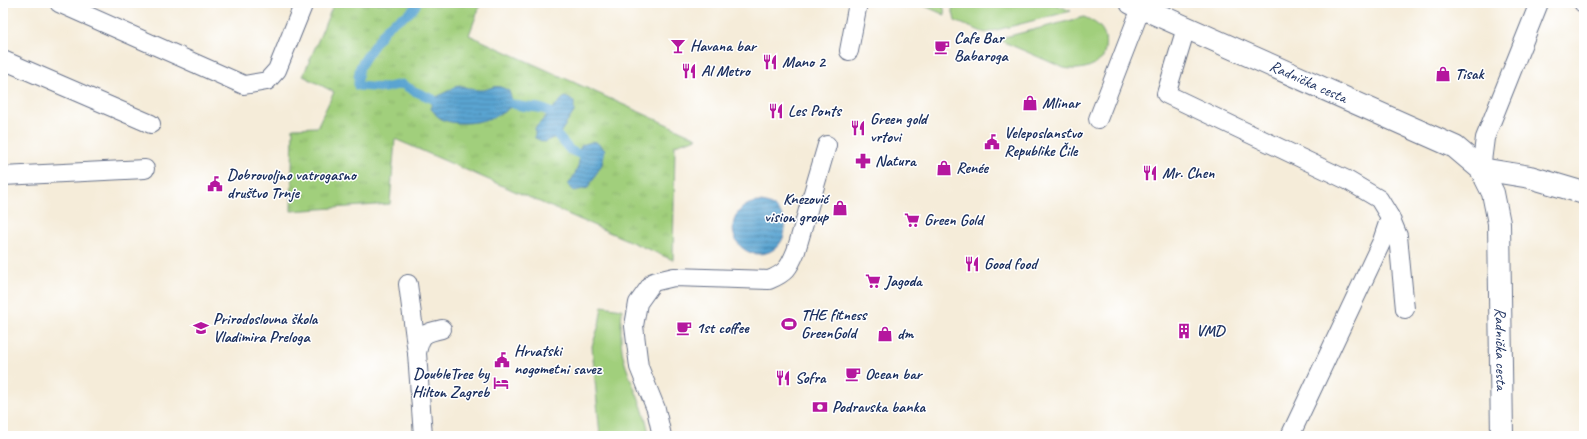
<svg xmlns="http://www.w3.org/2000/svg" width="1587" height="439" font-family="Caveat,sans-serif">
<defs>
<pattern id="park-tufts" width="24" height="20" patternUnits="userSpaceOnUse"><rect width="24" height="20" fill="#a1cf7c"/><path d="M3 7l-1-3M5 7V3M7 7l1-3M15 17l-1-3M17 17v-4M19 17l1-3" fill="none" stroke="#8ab26e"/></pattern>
<pattern id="water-rules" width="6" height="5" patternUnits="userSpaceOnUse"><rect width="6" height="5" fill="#5aa4d1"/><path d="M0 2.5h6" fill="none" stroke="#4a86ad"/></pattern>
</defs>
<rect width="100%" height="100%" fill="#fff"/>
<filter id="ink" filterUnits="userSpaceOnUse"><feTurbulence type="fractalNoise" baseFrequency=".025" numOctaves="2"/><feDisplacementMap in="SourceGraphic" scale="8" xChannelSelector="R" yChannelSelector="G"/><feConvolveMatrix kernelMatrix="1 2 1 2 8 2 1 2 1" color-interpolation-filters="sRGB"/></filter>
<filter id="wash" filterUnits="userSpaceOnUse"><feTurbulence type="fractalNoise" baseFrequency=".012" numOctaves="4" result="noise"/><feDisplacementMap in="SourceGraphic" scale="16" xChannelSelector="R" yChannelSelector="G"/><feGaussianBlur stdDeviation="0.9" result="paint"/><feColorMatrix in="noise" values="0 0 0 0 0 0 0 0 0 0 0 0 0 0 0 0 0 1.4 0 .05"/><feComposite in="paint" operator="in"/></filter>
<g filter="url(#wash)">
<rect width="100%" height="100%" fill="#f5ecd9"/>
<g fill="#a1cf7c" stroke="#5e7f6d">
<path d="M 918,3 L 943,3 L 945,15 Z"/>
<path d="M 951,3 L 1053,3 L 1071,11 L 985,33 L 955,21 Z"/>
<path d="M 1084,17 C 1105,26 1109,36 1103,58 C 1092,68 1079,71 1064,68 L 997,39 Z"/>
<path d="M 602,306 L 622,309 C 621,325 620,341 623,356 C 630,384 646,408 649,436 L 600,436 L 592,346 L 599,325 Z"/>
</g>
<path fill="url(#park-tufts)" stroke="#5e7f6d" d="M 334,3 L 481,3 L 469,35 L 697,138 L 675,145 L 673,260 L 395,139 L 390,204 L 291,211 L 293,128 L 317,127 L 334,92 L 303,76 Z"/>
<g fill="url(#water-rules)" stroke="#3a6a98">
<path d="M 459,85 C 465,87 472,90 478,90 C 493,91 492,81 509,91 L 513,104 C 500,121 457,129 440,118 C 436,116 434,111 431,109 L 433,99 Z"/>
<path d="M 565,97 L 574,101 L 574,112 L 558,136 L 544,142 L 535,138 L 535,128 C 546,118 553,106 565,97 Z"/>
<path d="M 595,141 L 605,150 L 602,164 L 588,188 L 574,191 L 568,185 C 575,175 582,163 578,152 L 582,145 Z"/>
<circle cx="759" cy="228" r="26"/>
</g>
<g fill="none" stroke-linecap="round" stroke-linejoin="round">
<g stroke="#5aa4d1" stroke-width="9">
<path d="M 417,3 C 412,15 401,17 391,24 C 386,27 363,61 360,67 C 358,74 358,79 358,86 L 384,88 L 402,84 L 414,91 L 433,99"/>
<path d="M 513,104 C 529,110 537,104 550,112"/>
<path d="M 558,136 L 570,150 L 579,154"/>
</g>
</g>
</g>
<g filter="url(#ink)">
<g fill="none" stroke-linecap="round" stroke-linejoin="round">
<g stroke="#677189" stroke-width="20">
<g id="service">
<path d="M 59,3 L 244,85 L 267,81 L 277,70 L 304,3"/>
<path d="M 1583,3 L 1584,3"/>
<path d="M 1186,28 L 1166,94 L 1347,180 L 1379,199 L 1390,217 L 1382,241 L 1290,436"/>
<path d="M 849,51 L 858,3"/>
<path d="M 3,60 L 151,124"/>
<path d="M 1098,119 L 1141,8"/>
<path d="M 1481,169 L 1485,138 L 1539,3"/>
<path d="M 3,176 L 145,169"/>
<path d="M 1390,217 L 1398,236 L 1405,309"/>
<path d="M 408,284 L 417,353 L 423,436"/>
<path d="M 417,353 C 421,334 424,333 442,329"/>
<path d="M 662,436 L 656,409 L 639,367 L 634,326 L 638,303 L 653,282 L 674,277 L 769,280 C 786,273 789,268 796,251 L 827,145"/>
</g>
</g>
<g stroke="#677189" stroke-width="24">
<path id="minor" d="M 1481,169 L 1530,177 L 1584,193"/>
</g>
<g stroke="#677189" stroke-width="24">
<g id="tertiary">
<path id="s1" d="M 1131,3 L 1455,147 L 1481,169 L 1493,193 L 1499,223 L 1502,436"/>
</g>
</g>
<use href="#service" stroke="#fff" stroke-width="18"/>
<use href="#minor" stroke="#fff" stroke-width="22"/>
<use href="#tertiary" stroke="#fff" stroke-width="22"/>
</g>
</g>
<defs>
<g id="bar-bare" transform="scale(1.2)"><path d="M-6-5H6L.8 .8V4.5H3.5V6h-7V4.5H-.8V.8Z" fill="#b5179e" stroke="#fff" stroke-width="2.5" paint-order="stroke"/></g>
<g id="cafe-bare" transform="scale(1.2)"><path d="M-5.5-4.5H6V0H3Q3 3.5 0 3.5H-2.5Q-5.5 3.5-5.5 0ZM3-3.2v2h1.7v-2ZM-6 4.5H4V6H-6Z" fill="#b5179e" stroke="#fff" stroke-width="2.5" paint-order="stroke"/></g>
<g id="restaurant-bare" transform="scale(1.2)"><path d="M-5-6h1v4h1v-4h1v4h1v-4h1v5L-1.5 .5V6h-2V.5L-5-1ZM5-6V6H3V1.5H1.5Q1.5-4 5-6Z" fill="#b5179e" stroke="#fff" stroke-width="2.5" paint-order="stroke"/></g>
<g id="shop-bare" transform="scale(1.2)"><path d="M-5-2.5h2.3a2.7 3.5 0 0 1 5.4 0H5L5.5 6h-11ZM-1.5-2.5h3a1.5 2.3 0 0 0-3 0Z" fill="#b5179e" stroke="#fff" stroke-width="2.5" paint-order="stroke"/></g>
<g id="civic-bare" transform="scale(1.2)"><path d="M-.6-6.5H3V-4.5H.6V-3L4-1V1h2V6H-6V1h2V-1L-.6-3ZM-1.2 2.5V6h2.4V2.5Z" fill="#b5179e" stroke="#fff" stroke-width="2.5" paint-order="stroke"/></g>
<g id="pharmacy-bare" transform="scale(1.2)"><path d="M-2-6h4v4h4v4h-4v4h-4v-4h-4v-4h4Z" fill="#b5179e" stroke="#fff" stroke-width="2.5" paint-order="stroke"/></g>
<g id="supermarket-bare" transform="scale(1.2)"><path d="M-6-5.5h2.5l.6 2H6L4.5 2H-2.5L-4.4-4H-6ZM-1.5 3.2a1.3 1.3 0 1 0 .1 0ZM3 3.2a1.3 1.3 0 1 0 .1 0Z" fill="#b5179e" stroke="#fff" stroke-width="2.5" paint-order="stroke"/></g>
<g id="stadium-bare" transform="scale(1.2)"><path d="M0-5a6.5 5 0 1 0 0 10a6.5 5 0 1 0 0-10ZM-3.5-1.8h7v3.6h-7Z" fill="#b5179e" stroke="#fff" stroke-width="2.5" paint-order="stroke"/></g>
<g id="school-bare" transform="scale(1.2)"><path d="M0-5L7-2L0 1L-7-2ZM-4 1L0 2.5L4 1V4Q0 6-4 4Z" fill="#b5179e" stroke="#fff" stroke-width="2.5" paint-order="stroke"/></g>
<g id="building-bare" transform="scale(1.2)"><path d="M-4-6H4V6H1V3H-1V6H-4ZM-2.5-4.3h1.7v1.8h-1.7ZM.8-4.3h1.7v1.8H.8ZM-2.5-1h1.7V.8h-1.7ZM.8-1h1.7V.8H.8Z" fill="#b5179e" stroke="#fff" stroke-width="2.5" paint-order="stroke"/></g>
<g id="hotel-bare" transform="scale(1.2)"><path d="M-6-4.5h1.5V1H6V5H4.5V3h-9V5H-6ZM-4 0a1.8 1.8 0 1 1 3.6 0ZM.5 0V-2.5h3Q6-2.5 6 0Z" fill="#b5179e" stroke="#fff" stroke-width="2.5" paint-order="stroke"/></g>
<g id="bank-bare" transform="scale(1.2)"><path d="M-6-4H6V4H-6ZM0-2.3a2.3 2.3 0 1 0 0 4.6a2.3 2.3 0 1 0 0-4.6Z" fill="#b5179e" stroke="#fff" stroke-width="2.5" paint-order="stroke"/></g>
</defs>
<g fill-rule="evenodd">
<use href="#bar-bare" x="678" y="46"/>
<use href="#cafe-bare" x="942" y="47"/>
<use href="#restaurant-bare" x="770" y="62"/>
<use href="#restaurant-bare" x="689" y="71"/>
<use href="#shop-bare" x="1443" y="74"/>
<use href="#shop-bare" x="1030" y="103"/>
<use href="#restaurant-bare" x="776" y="111"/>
<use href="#restaurant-bare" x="858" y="128"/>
<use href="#civic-bare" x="992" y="142"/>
<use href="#pharmacy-bare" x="863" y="161"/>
<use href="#shop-bare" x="944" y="168"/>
<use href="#restaurant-bare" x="1150" y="173"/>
<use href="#civic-bare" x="215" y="184"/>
<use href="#shop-bare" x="840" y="208"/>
<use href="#supermarket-bare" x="912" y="220"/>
<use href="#restaurant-bare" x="972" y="264"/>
<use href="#supermarket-bare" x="873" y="281"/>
<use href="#stadium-bare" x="789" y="324"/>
<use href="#school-bare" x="201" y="328"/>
<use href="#cafe-bare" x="684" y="328"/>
<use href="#building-bare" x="1184" y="331"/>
<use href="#shop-bare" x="885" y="334"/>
<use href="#civic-bare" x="502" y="360"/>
<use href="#cafe-bare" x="853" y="374"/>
<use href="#restaurant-bare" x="783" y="378"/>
<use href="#hotel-bare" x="501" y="383"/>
<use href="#bank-bare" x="820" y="407"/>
</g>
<g text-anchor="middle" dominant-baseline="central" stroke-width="3" stroke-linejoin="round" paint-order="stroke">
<g font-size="16" font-weight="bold" fill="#1b2f5e" stroke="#fff" text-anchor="start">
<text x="954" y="38">Cafe Bar<tspan x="954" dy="18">Babaroga</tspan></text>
<text x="690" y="46">Havana bar</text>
<text x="782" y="62">Mano 2</text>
<text x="701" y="71">Al Metro</text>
<text x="1455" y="74">Tisak</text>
<text x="1042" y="103">Mlinar</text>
<text x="788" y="111">Les Ponts</text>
<text x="870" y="119">Green gold<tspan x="870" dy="18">vrtovi</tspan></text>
<text x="1004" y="133">Veleposlanstvo<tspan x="1004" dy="18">Republike Čile</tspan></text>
<text x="875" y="161">Natura</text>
<text x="956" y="168">Renée</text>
<text x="1162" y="173">Mr. Chen</text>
<text x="227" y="175">Dobrovoljno vatrogasno<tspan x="227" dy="18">društvo Trnje</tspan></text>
<text x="828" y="199" text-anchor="end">Knezović<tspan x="828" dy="18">vision group</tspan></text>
<text x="924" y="220">Green Gold</text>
<text x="984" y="264">Good food</text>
<text x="885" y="281">Jagoda</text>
<text x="801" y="315">THE fitness<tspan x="801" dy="18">GreenGold</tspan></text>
<text x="213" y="319">Prirodoslovna škola<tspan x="213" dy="18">Vladimira Preloga</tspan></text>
<text x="696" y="328">1st coffee</text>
<text x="1196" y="331">VMD</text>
<text x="897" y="334">dm</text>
<text x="514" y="351">Hrvatski<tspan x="514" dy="18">nogometni savez</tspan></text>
<text x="489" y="374" text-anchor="end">DoubleTree by<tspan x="489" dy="18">Hilton Zagreb</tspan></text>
<text x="865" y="374">Ocean bar</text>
<text x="795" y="378">Sofra</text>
<text x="832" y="407">Podravska banka</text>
</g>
<g font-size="16" fill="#1b2f5e" stroke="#fff">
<text stroke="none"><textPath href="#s1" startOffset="194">Radnička cesta</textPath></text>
<text stroke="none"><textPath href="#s1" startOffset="572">Radnička cesta</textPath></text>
</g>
</g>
<rect width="1587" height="439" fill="none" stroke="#fff" stroke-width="16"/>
</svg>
